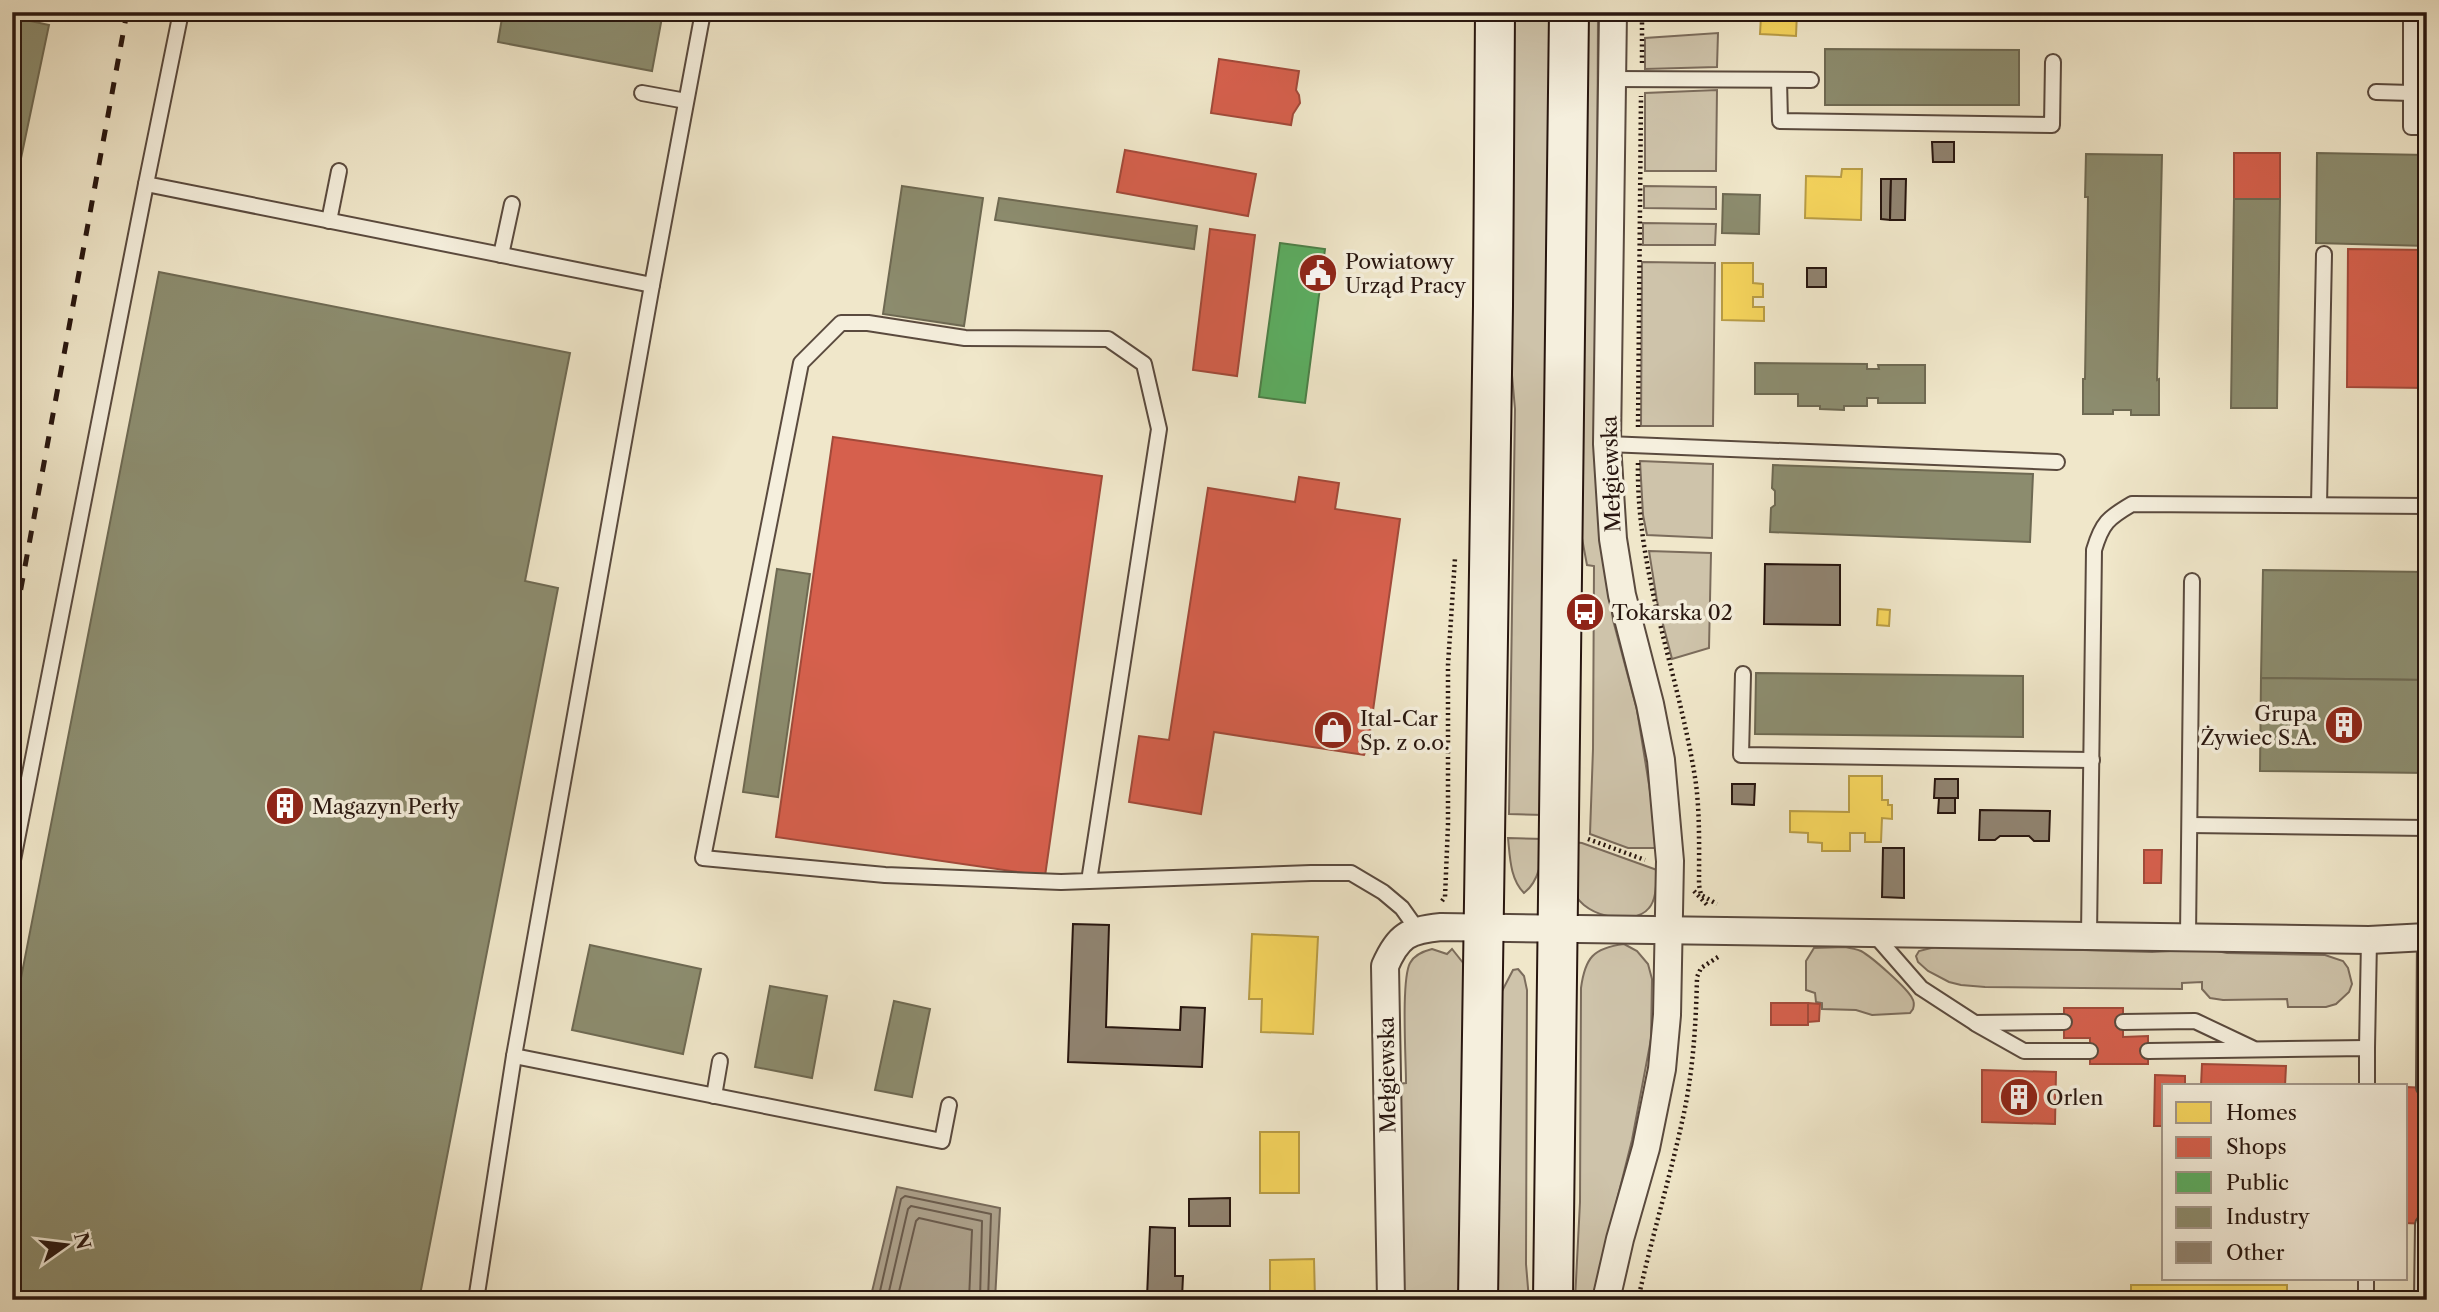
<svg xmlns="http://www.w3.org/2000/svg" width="2439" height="1312" font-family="'Libre Caslon Text',serif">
<rect width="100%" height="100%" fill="#f0e7ca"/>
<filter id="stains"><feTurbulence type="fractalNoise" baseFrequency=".00286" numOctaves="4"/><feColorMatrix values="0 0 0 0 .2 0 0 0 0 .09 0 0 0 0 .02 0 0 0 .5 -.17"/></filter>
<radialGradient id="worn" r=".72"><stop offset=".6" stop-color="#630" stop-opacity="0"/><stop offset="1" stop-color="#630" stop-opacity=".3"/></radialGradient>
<g fill="#cec3aa" stroke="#7b6c5c" stroke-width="2">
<path d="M 1507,12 L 1554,12 L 1544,815 L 1509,814 L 1515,409 L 1506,308 Z"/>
<path d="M 1582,12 L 1598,12 L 1596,481 L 1613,620 L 1637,710 L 1655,822 L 1655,848 L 1628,848 L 1590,834 L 1593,749 L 1594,566 L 1587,565 L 1575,501 Z"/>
<path d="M 1718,33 L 1717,67 L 1645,69 L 1645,38 Z"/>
<path d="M 1717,90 L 1716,171 L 1645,171 L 1645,93 Z"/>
<path d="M 1644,186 L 1716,187 L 1716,209 L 1644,208 Z"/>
<path d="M 1643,223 L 1716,224 L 1715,245 L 1643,245 Z"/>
<path d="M 1642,262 L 1715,263 L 1713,426 L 1641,426 Z"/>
<path d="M 1640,461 L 1713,464 L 1712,538 L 1647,535 L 1643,515 Z"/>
<path d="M 1649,551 L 1711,553 L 1709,648 L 1672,659 L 1657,601 Z"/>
<path d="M 1508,838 L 1544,839 C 1542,858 1540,881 1524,893 C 1510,879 1510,857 1508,838 Z"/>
<path d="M 1572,842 L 1582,843 L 1657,870 C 1656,881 1657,899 1649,908 C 1633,928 1577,916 1572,886 C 1569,873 1572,856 1572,842 Z"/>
<path d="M 1624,944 L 1637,951 L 1648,964 L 1652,979 L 1651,1039 L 1632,1140 L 1592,1300 L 1575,1300 L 1580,1202 L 1581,988 C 1585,958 1593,948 1624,944 Z"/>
<path d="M 1939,946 L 2152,952 L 2207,949 L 2227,953 L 2325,955 L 2343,961 L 2348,968 L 2352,984 L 2349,992 L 2336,1004 L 2326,1007 L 2288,1007 L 2287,999 L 2223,1000 L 2210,998 L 2202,989 L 2202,982 L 2182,983 L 2182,989 L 1985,987 L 1961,985 L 1949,982 L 1928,971 L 1918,962 L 1916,956 L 1919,951 Z"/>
<path d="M 1845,947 C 1851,948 1856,949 1861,951 C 1872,957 1907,988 1912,998 C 1914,1001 1914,1006 1913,1009 L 1910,1013 L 1872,1015 L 1856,1010 L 1822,1009 L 1822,1003 L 1816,1002 L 1815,993 L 1806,990 L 1806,961 L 1814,948 Z"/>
<path d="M 1432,949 L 1447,954 L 1452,949 L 1464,964 L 1462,1300 L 1402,1300 L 1398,1084 L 1406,1083 C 1406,1059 1401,980 1410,963 C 1414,955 1424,951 1432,949 Z"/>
<path d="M 1518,969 L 1524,976 L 1527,990 L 1526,1264 L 1529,1300 L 1493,1300 L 1501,993 L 1513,970 Z"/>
</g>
<path fill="#aca08a" stroke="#776959" stroke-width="2" d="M 897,1187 L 1000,1208 L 995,1300 L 870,1300 Z"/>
<g fill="#f6d55c" stroke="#b89c45" stroke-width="2">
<path d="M 1768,12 L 1797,12 L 1796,36 L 1760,34 L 1761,16 L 1767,17 Z"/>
<path d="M 1842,169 L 1862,169 L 1861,220 L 1805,218 L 1806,176 L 1841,177 Z"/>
<path d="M 1722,263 L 1753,263 L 1753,283 L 1763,284 L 1763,297 L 1753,297 L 1753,307 L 1764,307 L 1764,321 L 1722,320 Z"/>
<path d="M 1878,609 L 1890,610 L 1889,626 L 1877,625 Z"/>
<path d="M 1849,776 L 1882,776 L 1882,800 L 1888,800 L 1888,805 L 1892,805 L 1892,819 L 1882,818 L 1881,842 L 1865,842 L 1865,833 L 1850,833 L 1850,851 L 1822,851 L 1822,843 L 1808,842 L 1808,833 L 1790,832 L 1790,811 L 1849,812 Z"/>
<path d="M 1252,934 L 1318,937 L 1313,1034 L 1261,1032 L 1262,999 L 1249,999 Z"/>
<rect x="1260" y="1132" width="39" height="61"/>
<path d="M 1314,1259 L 1315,1300 L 1270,1300 L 1270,1260 Z"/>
<rect x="2131" y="1285" width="156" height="15"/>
</g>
<g fill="#d6604d" stroke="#a24a3a" stroke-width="2">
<path d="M 1219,59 L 1299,71 L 1296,90 L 1299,95 L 1300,103 L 1293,114 L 1291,125 L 1211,113 Z"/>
<path d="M 1125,150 L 1256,174 L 1248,216 L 1117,192 Z"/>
<rect x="2234" y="153" width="46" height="46"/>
<path d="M 1210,229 L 1255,235 L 1237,376 L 1193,370 Z"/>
<path d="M 2348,249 L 2427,250 L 2427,388 L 2347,387 Z"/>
<path d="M 833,437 L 1102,476 L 1045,876 L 776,837 Z"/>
<path d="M 1299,477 L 1339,483 L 1335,509 L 1400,519 L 1368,746 L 1364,755 L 1214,732 L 1201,814 L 1129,802 L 1139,736 L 1169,740 L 1208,488 L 1295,502 Z"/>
<path d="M 2144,850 L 2162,850 L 2161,883 L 2144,883 Z"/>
<rect x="1771" y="1003" width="37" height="22"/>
<path d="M 1808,1003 L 1820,1004 L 1819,1021 L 1808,1022 Z"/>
<path d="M 2064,1008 L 2123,1008 L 2123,1037 L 2148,1036 L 2148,1064 L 2090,1064 L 2090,1038 L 2064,1038 Z"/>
<path d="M 2202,1064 L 2286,1066 L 2285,1086 L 2201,1086 Z"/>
<path d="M 1982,1070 L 2056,1072 L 2055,1124 L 1982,1122 Z"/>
<path d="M 2155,1075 L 2185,1076 L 2185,1086 L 2164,1086 L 2164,1126 L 2154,1126 Z"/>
<path d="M 2406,1087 L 2427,1088 L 2427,1224 L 2406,1223 Z"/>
</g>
<path fill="#5aae61" stroke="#4b8048" stroke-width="2" d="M 1280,243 L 1325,249 L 1305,403 L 1259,397 Z"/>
<g fill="#8c8c6e" stroke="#6e6952" stroke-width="2">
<path d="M 503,12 L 663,12 L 652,71 L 498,42 Z"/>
<path d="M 12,17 L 49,25 L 12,201 Z"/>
<path d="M 1825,49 L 2019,50 L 2019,105 L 1825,105 Z"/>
<path d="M 2317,153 L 2427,155 L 2427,246 L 2316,243 Z"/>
<path d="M 2086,154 L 2162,155 L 2157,380 L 2159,379 L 2159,415 L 2131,415 L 2131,410 L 2113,410 L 2113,414 L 2083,414 L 2083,379 L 2085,379 L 2088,197 L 2085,197 Z"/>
<path d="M 902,186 L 983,198 L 964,326 L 883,314 Z"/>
<path d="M 1723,194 L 1760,195 L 1759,234 L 1722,233 Z"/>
<path d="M 999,198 L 1197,226 L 1194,249 L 995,220 Z"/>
<path d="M 2234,199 L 2280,199 L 2277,408 L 2231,408 Z"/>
<path d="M 159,272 L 570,353 L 525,581 L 558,588 L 419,1300 L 12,1300 L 12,1024 Z"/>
<path d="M 1755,363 L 1867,364 L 1867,369 L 1879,369 L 1878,365 L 1925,365 L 1925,403 L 1878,403 L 1878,398 L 1867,398 L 1867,406 L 1844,406 L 1844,410 L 1820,409 L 1820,406 L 1798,406 L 1798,394 L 1755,394 Z"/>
<path d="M 1773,465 L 2033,474 L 2030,542 L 1770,532 L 1771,508 L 1775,505 L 1775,491 L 1772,488 Z"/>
<path d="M 777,569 L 810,574 L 778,797 L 743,792 Z"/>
<path d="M 2263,570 L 2427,572 L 2427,680 L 2261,678 Z"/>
<path d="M 1756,673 L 2023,676 L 2023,737 L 1755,734 Z"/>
<path d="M 2261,678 L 2427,680 L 2427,773 L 2260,771 Z"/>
<path d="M 590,945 L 701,969 L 683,1054 L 572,1030 Z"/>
<path d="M 770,986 L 827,996 L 812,1078 L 755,1067 Z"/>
<path d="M 894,1001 L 930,1009 L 912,1097 L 875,1090 Z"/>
</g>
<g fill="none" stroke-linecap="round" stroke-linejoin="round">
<g stroke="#6a5b4c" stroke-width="2">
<path d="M 878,1300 L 901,1199 L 905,1196 L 991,1214 L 988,1300"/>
<path d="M 887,1300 L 908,1209 L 911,1206 L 982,1221 L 980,1300"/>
<path d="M 897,1300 L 916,1221 L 919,1218 L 972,1230 L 969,1300"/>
</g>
</g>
<g fill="#908370" stroke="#28160f" stroke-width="2">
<path d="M 1932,142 L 1954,142 L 1954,162 L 1933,162 Z"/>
<path d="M 1881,179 L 1891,179 L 1890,220 L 1881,219 Z"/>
<path d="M 1891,179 L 1906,179 L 1905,220 L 1890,220 Z"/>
<rect x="1807" y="268" width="19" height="19"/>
<path d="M 1765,564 L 1840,565 L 1840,625 L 1764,624 Z"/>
<path d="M 1935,779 L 1958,779 L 1958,798 L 1934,798 Z"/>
<path d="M 1732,784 L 1755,784 L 1754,805 L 1732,804 Z"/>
<path d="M 1939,798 L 1955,798 L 1955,813 L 1938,813 Z"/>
<path d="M 1980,810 L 2050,811 L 2049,841 L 2034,841 L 2029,836 L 2000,836 L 1995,840 L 1979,840 Z"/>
<path d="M 1883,848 L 1904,848 L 1904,898 L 1882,897 Z"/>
<path d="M 1073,924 L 1109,925 L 1106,1027 L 1180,1030 L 1181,1007 L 1205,1008 L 1202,1067 L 1068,1062 Z"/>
<path d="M 1230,1198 L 1230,1226 L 1189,1226 L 1189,1199 Z"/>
<path d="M 1150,1227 L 1175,1228 L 1175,1276 L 1183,1276 L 1182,1298 L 1147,1297 Z"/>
</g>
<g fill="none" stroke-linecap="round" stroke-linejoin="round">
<g stroke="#5a4a3e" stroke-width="18">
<g id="service">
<path d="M 181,12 L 146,184 L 652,285 L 703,12"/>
<path d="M 2411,12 L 2411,127 L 2427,127"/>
<path d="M 1612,79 L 1811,80"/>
<path d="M 1779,80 L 1780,121 L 2052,125 L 2053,62"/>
<path d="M 2376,92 L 2411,93"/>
<path d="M 642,93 L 686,101"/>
<path d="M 329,221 L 339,171"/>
<path d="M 501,255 L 512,204"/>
<path d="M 1607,444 L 2057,462"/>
<path d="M 2319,505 L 2324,254"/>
<path d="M 1743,674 L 1741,755 L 2092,760"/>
<path d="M 2190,825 L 2427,828"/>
<path d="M 12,865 L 146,184"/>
<path d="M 1089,881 L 1159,429 L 1144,364 L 1108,339 L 965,338 L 868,323 L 841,323 L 801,363 L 703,858 L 885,875 L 1061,882 L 1089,881 L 1311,873 L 1351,873 L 1383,892 L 1402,908 L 1417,929"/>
<path d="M 1873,933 L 1921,988 L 1975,1023 L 2064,1022"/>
<path d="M 2089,935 L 2094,550 C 2102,523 2108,518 2132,504 L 2427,506"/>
<path d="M 2188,936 L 2192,581"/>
<path d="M 2123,1022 L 2195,1021 L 2252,1048"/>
<path d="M 1976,1024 L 2024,1051 L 2090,1051"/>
<path d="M 2367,1048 L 2369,940"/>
<path d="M 2148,1051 L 2367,1048 L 2367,1086"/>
<path d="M 514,1056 L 942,1141 L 949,1105"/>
<path d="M 2424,1088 L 2425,937"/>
<path d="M 714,1096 L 720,1061"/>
<path d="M 2366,1279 L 2366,1300"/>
<path d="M 476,1300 L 514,1056 L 652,285"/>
<path d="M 2422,1300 L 2423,1224"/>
</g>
</g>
<g stroke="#5a4a3e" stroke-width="30">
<g id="minor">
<path d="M 1391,1300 L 1385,966 C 1398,936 1408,930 1441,927 L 2369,940 L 2427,937"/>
<path d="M 1606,1300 L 1620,1239 L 1646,1148 L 1662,1069 L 1667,1015 L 1670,861 L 1661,760 L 1650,704 L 1622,595 L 1613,539 L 1607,444 L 1613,12"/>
</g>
</g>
<g stroke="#28160f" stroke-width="42">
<g id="secondary">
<path d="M 1478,1300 L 1493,306 L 1495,12"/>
<path d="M 1553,1300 L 1569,12"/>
</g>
</g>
<g stroke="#28160f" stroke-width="4.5" stroke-dasharray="2 3.5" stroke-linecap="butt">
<path d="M 1642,63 L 1642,12"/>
<path d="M 1638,427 L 1641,96"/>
<path d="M 1638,463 C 1636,574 1680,676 1696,784 C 1700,816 1699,852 1699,885 L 1701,895 L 1717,904"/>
<path d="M 1588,839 L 1645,860"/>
<path d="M 1694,891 L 1707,905"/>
<path d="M 1442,901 L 1445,897 L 1448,825 L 1448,665 L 1455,558"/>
<path d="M 1638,1300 C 1651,1240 1669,1181 1682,1122 C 1693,1074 1696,1025 1697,977 L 1701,968 L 1718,957"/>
</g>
<use href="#service" stroke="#f5efdd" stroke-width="14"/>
<use href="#minor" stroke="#f5efdd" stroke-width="26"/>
<use href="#secondary" stroke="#f5efdd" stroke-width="38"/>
<path stroke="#28160f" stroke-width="5" stroke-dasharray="12 12" stroke-linecap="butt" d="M 12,637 L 127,12"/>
</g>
<defs>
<g id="civic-disc" transform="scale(2.0125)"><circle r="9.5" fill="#8f2418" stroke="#f5efdd"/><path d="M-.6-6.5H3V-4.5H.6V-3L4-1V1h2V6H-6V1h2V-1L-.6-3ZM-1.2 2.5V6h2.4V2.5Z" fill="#fff"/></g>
<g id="bus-disc" transform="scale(2.0125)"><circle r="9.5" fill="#8f2418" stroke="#f5efdd"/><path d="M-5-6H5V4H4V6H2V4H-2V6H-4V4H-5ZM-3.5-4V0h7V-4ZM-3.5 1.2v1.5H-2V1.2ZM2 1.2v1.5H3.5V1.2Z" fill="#fff"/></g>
<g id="building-disc" transform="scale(2.0125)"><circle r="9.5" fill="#8f2418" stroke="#f5efdd"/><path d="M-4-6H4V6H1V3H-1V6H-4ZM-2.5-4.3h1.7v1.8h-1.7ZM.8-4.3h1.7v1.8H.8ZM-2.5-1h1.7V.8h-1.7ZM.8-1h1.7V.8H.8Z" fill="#fff"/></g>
<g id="shop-disc" transform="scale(2.0125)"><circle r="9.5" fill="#8f2418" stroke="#f5efdd"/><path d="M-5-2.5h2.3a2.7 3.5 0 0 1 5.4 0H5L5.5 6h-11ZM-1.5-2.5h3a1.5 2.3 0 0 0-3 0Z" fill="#fff"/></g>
</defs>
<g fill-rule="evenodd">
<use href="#civic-disc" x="1318" y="273"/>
<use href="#bus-disc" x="1585" y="612"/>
<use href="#building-disc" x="2344" y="725"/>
<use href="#shop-disc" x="1333" y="730"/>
<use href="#building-disc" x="285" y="806"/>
<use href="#building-disc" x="2019" y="1097"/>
</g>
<g text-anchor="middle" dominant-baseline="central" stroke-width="7" stroke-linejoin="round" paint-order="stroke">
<g font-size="21" fill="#28160f" stroke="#f5efdd" text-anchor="start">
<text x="1345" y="261">Powiatowy<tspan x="1345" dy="24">Urząd Pracy</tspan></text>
<text x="1612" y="612">Tokarska 02</text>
<text x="2317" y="713" text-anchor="end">Grupa<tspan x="2317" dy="24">Żywiec S.A.</tspan></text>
<text x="1360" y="718">Ital-Car<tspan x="1360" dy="24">Sp. z o.o.</tspan></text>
<text x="312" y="806">Magazyn Perły</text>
<text x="2046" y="1097">Orlen</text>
</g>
<g font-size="21" fill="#28160f" stroke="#f5efdd">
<text transform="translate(1611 474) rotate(-92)">Mełgiewska</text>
<text transform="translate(1387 1075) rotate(-91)">Mełgiewska</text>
</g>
</g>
<rect width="2439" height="1312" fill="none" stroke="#f0e7ca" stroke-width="42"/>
<rect x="14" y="14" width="2411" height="1284" fill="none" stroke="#28160f" stroke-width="3.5"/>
<rect x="21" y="21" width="2397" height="1270" fill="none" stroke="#28160f" stroke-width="2"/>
<rect x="2162" y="1084" width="245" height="196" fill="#f5efdd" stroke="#a3988b" stroke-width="2"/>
<rect x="2176" y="1102" width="35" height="21" fill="#f6d55c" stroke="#a3988b" stroke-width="2"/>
<text x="2226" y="1120" font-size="21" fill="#28160f">Homes</text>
<rect x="2176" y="1137" width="35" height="21" fill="#d6604d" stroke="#a3988b" stroke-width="2"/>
<text x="2226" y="1154" font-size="21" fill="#28160f">Shops</text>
<rect x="2176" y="1172" width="35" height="21" fill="#5aae61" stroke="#a3988b" stroke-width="2"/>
<text x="2226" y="1190" font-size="21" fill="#28160f">Public</text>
<rect x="2176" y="1207" width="35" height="21" fill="#8c8c6e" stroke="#a3988b" stroke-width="2"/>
<text x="2226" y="1224" font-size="21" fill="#28160f">Industry</text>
<rect x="2176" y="1242" width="35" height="21" fill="#908370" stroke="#a3988b" stroke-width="2"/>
<text x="2226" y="1260" font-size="21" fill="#28160f">Other</text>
<g transform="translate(66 1245) rotate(76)" stroke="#f5efdd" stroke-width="5" paint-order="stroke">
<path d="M0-5L12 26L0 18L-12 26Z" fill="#28160f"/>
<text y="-10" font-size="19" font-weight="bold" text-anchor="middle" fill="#28160f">N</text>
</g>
<rect width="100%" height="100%" filter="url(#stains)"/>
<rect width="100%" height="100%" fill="url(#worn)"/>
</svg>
